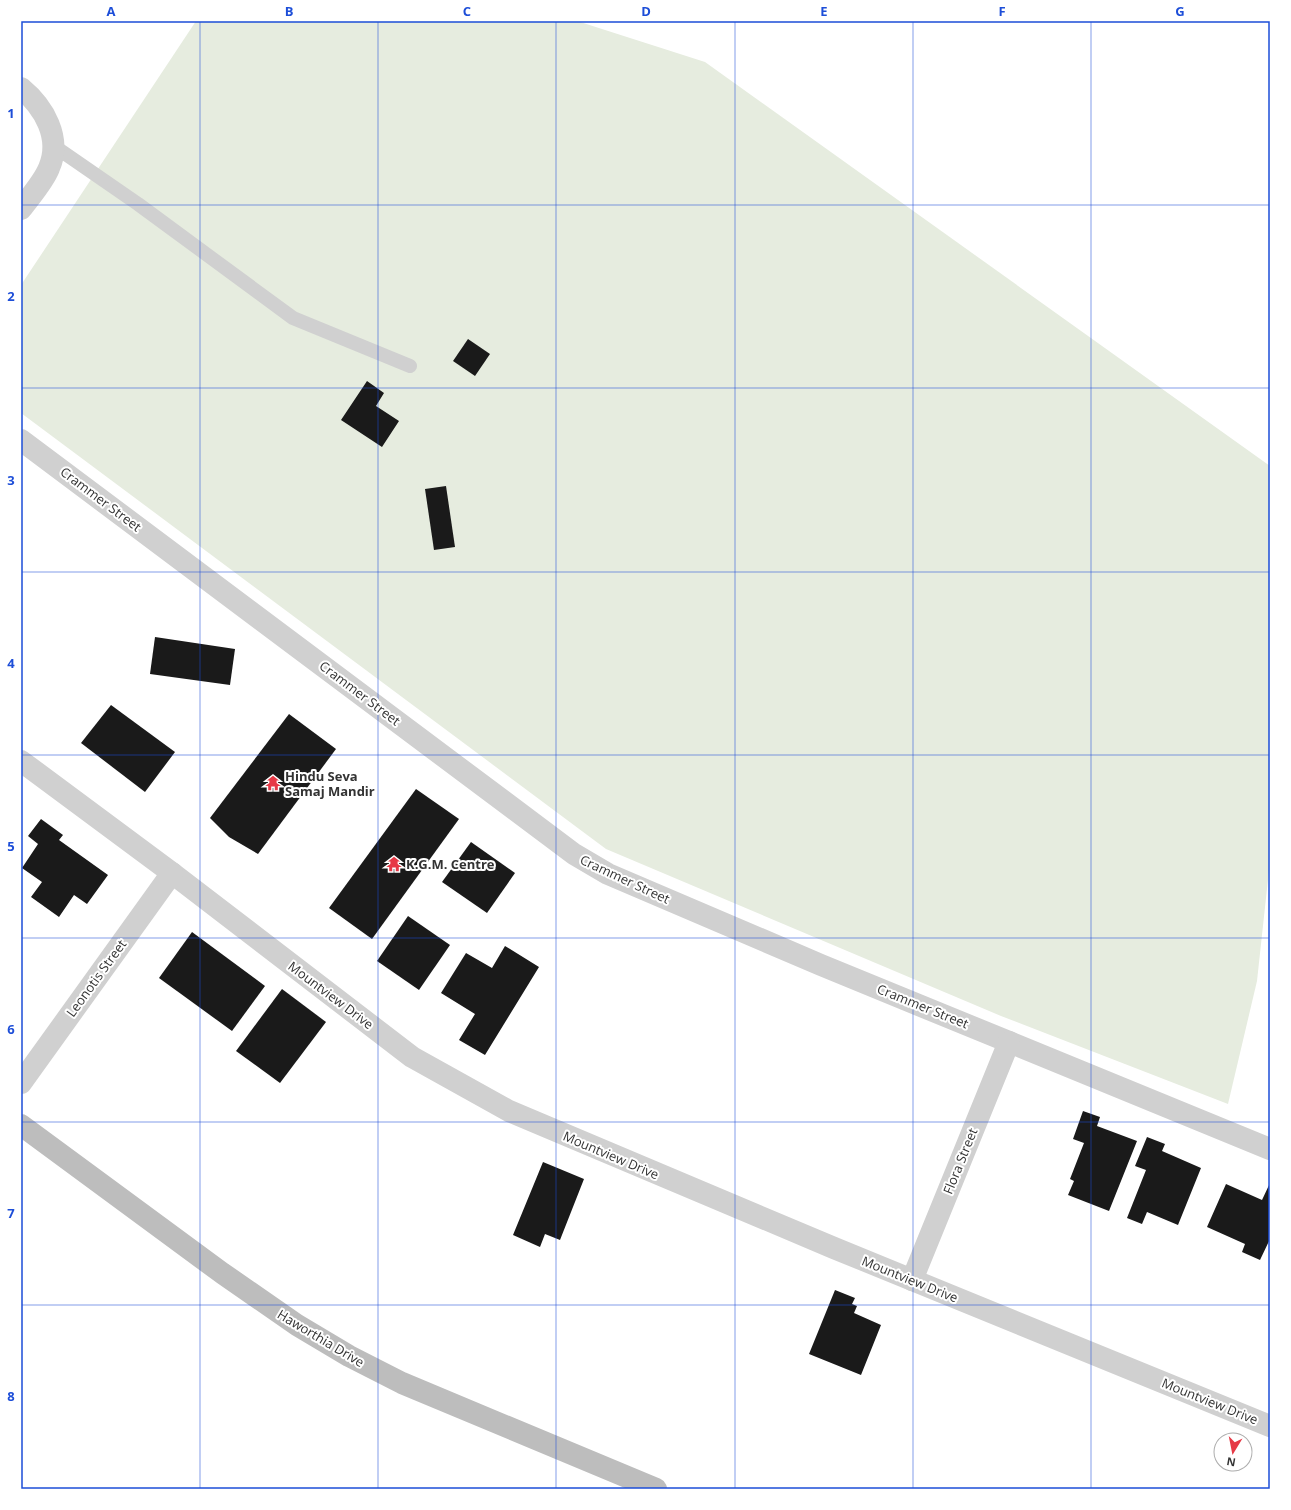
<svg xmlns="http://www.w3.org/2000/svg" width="1291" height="1510" font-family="'Open Sans',sans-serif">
<rect width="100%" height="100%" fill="#fff"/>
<path fill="#e6ecdf" d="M 196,21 L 577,21 L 705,62 L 1270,466 L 1270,861 L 1257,981 L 1228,1104 L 1001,1016 L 606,849 L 21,413 L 21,285 Z"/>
<g fill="#1a1a1a">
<path d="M 468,339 L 490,354 L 475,376 L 453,361 Z"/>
<path d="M 367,381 L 384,393 L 376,406 L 399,421 L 382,447 L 341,420 Z"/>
<path d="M 446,486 L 455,547 L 434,550 L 425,489 Z"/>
<path d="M 155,637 L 235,649 L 230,685 L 150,674 Z"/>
<path d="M 111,705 L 175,752 L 145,792 L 81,743 Z"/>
<path d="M 289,714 L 336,749 L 258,854 L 229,837 L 210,818 Z"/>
<path d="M 416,789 L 459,819 L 372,939 L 329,908 Z"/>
<path d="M 41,819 L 63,835 L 59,840 L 108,875 L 87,904 L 74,895 L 59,917 L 31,897 L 42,882 L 22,868 L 38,844 L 28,836 Z"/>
<path d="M 471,842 L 515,873 L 487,913 L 442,882 Z"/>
<path d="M 408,916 L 450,945 L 419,990 L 377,961 Z"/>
<path d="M 192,932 L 265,986 L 232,1031 L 159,978 Z"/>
<path d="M 505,946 L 539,967 L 485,1055 L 459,1040 L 475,1014 L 441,993 L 466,953 L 492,968 Z"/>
<path d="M 282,989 L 326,1022 L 280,1083 L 236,1051 Z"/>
<path d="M 1083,1111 L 1100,1117 L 1097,1126 L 1137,1141 L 1109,1211 L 1068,1195 L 1074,1181 L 1070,1179 L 1084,1143 L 1073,1139 Z"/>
<path d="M 1147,1137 L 1165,1144 L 1162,1151 L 1201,1168 L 1178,1225 L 1147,1212 L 1142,1224 L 1127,1218 L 1146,1170 L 1135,1166 Z"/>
<path d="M 543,1162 L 584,1179 L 560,1240 L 545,1234 L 540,1247 L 513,1235 Z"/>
<path d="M 1270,1183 L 1270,1239 L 1260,1260 L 1242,1252 L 1245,1244 L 1207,1227 L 1226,1184 L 1262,1200 Z"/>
<path d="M 835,1290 L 855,1298 L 852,1304 L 857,1306 L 854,1313 L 881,1325 L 861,1375 L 809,1354 Z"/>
</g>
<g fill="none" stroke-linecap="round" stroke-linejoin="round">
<path stroke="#d0d0d0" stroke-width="14" d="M 54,146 L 138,204 L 293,318 L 410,366"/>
<g stroke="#d0d0d0" stroke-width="22">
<path d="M 21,88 C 44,107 62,138 49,168 C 44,181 30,197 21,209"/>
<path d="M 21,440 L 574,854 L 608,874 L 821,965 L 1270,1149"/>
<path d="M 21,761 L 172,873 L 412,1057 L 509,1111 L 834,1248 L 1270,1426"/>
<path d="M 21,1083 L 172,873"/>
<path d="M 912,1280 L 1009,1042"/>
</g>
<path stroke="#bdbdbd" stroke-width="22" d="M 21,1125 L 222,1273 L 297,1325 L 349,1356 L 402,1383 L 656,1489"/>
</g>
<path fill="none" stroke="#1d4ed8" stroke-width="1" stroke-opacity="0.55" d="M 200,21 L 200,1489M 378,21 L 378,1489M 556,21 L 556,1489M 735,21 L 735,1489M 913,21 L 913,1489M 1091,21 L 1091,1489M 21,205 L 1270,205M 21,388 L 1270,388M 21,572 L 1270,572M 21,755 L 1270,755M 21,938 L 1270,938M 21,1122 L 1270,1122M 21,1305 L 1270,1305"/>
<defs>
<g id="temple-bare" transform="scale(1.2)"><path d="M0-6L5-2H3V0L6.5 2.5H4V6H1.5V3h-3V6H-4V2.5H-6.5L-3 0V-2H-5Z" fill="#e63946" stroke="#fff" stroke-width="2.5" paint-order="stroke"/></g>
</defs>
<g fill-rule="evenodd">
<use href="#temple-bare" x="273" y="783"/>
<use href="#temple-bare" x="394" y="864"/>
</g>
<g text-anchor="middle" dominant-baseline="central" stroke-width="4" stroke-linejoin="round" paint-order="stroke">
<g font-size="13" fill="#333" stroke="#fff">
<text transform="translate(101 499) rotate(37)">Crammer Street</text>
<text transform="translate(360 693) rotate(37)">Crammer Street</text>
<text transform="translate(625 879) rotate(25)">Crammer Street</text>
<text transform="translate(96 978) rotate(-54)">Leonotis Street</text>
<text transform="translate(331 995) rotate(37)">Mountview Drive</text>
<text transform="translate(923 1006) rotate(22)">Crammer Street</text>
<text transform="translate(611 1155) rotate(23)">Mountview Drive</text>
<text transform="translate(960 1161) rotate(-68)">Flora Street</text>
<text transform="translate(910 1279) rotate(22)">Mountview Drive</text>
<text transform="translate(321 1338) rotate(31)">Haworthia Drive</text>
<text transform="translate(1210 1401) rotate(22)">Mountview Drive</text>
</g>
<g font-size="13" font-weight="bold" fill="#333" stroke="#fff" text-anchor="start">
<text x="285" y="776">Hindu Seva<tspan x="285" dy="15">Samaj Mandir</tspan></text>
<text x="406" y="864">K.G.M. Centre</text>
</g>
</g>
<rect width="1291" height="1510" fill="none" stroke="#ffffff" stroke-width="44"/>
<g transform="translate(1233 1452) rotate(190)"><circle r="19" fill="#ffffff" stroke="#adadad"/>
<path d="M0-3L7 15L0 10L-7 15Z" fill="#e63946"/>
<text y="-6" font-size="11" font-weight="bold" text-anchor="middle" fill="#333333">N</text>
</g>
<rect x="22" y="22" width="1247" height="1466" fill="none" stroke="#1d4ed8" stroke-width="1.5"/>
<g font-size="13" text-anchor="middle" font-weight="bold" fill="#1d4ed8">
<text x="111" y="16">A</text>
<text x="289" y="16">B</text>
<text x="467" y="16">C</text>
<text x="646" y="16">D</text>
<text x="824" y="16">E</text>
<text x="1002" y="16">F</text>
<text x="1180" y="16">G</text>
<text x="11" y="118">1</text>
<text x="11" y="301">2</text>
<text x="11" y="485">3</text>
<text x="11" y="668">4</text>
<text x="11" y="851">5</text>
<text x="11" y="1034">6</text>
<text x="11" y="1218">7</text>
<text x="11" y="1401">8</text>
</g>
</svg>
